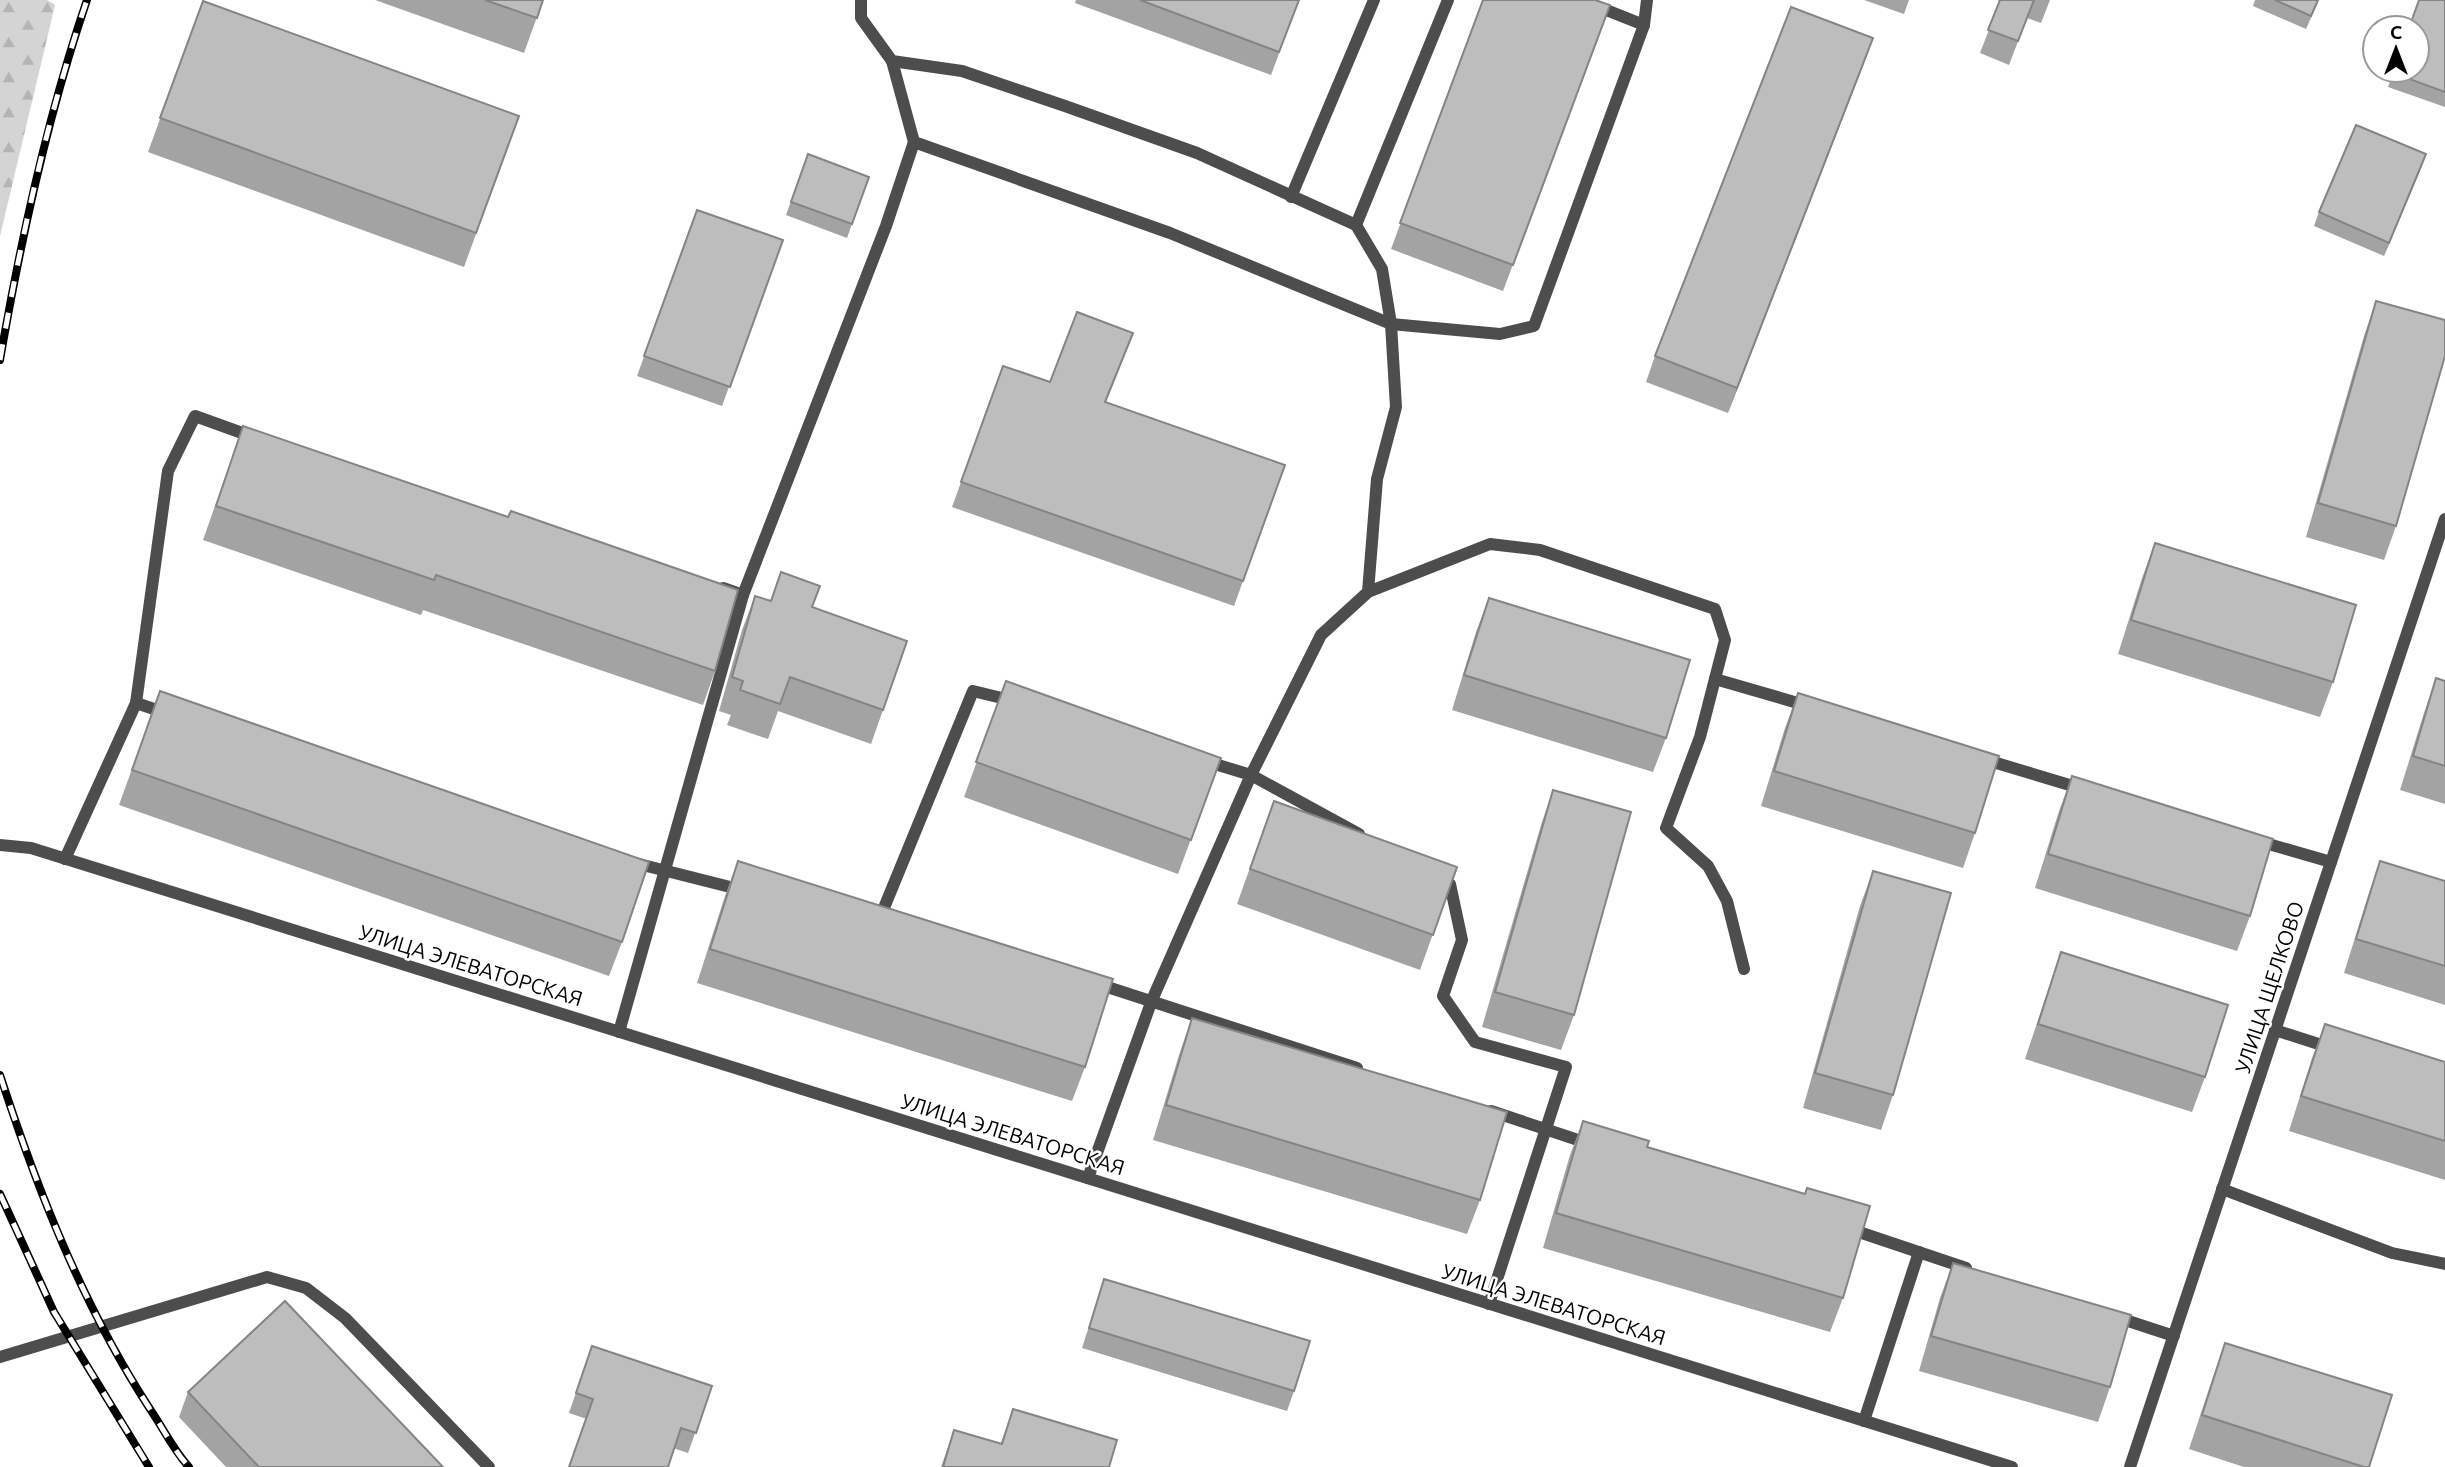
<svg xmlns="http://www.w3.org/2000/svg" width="2445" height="1467" font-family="Ubuntu,sans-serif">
<defs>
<pattern id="forest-firs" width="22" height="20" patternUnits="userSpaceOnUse" patternTransform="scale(1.75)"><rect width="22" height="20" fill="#d4d4d4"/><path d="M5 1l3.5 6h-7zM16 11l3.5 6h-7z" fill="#b4b4b4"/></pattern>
</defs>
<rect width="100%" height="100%" fill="#fff"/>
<path fill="url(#forest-firs)" d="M 0,0 L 47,0 L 55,5 L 0,236 Z"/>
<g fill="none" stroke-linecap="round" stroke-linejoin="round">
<g stroke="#4d4d4d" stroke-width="12">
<path d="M 861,0 L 861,18 L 892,61 L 962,71 L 1065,106 L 1197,153 L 1356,225 L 1448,0"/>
<path d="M 1581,0 L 1644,25"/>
<path d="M 892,61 L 914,142"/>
<path d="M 1291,197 L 1374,0"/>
<path d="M 1356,225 L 1382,269 L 1391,324"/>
<path d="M 1368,592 L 1377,479 L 1396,407 L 1391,324 L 1500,334 L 1534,326 L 1644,25 L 1647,0"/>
<path d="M 743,595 L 886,226 L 914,142 L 1170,233 L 1391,324"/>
<path d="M 1715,679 L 1808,706"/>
<path d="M 136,703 L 169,714"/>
<path d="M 1983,759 L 2083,789"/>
<path d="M 1205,761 L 1251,775 L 1359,834"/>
<path d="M 2258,841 L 2331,862"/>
<path d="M 0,845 L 31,848 L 2012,1467"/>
<path d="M 65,859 L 136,703 L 168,471 L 195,416 L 256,438"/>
<path d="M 631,862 L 742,890"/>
<path d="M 1439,878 L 1450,884 L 1462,940 L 1443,996 L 1475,1042 L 1566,1067 L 1489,1304"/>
<path d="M 879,920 L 973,691 L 1014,701"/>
<path d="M 1095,983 L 1357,1068"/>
<path d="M 2275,1030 L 2331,1048"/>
<path d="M 619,1032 L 743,595 L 723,588"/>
<path d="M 1491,1111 L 1590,1144"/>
<path d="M 1088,1178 L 1152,1000 L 1251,775 L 1321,635 L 1368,592 L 1490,544 L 1540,550 L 1715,609 L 1725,640 L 1700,737 L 1666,828 L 1708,866 L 1727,901 L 1744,969"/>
<path d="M 2222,1189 L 2392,1253 L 2445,1264"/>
<path d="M 1847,1228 L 1966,1268"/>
<path d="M 2116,1317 L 2174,1336"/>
<path d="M 0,1357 L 267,1277 L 306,1288 L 345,1318 L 489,1467"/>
<path d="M 1864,1421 L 1919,1252"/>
<path d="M 2130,1467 L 2445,519"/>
</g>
<g stroke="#000" stroke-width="8">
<g id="rail">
<path d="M 0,360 C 21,238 47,117 87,0"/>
<path d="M 0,1075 C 38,1192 83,1306 150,1409 C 163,1428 174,1451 189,1467"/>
<path d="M 0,1194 L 54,1312 L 149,1467"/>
</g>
</g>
<use href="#rail" stroke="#fff" stroke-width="5" stroke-dasharray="16" stroke-linecap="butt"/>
</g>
<g fill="#a3a3a3">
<path d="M 375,0 L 543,0 L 524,53 Z"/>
<path d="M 1076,0 L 1299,0 L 1271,75 L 1075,3 Z"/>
<path d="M 1483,0 L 1610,5 L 1503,291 L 1391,249 Z"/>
<path d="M 1864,0 L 1909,0 L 1904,14 Z"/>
<path d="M 1997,0 L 2050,0 L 2041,23 L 2027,18 L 2009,65 L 1980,53 L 2000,1 Z"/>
<path d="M 2255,0 L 2319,0 L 2306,29 L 2253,6 Z"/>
<path d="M 2445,0 L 2445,107 L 2388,87 L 2394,70 Z"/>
<path d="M 203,1 L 519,116 L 464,267 L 148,152 Z"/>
<path d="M 1864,63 L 1728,413 L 1646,382 L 1655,356 Z"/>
<path d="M 808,154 L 869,177 L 847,238 L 786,215 Z"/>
<path d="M 2421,168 L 2384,256 L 2314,226 L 2319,212 Z"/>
<path d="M 697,210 L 783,240 L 722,406 L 637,376 Z"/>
<path d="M 2376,301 L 2396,526 L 2384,560 L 2306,537 L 2364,336 Z"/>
<path d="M 1133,333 L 1106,402 L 1285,465 L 1234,606 L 952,507 L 1003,366 L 1050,382 Z"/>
<path d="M 243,426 L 715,671 L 703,705 L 423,610 L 421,615 L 203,540 Z"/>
<path d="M 2155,543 L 2333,682 L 2320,717 L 2118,654 L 2142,578 Z"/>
<path d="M 755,596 L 771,601 L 812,607 L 883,710 L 871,744 L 778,711 L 768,739 L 727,725 L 731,715 L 719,711 L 742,630 Z"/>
<path d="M 1489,598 L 1666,738 L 1653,772 L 1452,710 L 1476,632 Z"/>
<path d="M 2436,678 L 2445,681 L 2445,804 L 2400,790 L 2424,713 Z"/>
<path d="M 1006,681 L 1221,758 L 1178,874 L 964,797 Z"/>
<path d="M 160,691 L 622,942 L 609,976 L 119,805 Z"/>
<path d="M 1798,693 L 1975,833 L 1963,868 L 1761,806 L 1785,728 Z"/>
<path d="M 2072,776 L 2250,916 L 2237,951 L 2035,888 L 2059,811 Z"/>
<path d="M 1553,790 L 1574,1015 L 1561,1050 L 1482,1027 L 1541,825 Z"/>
<path d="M 1274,801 L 1457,867 L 1420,970 L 1237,904 Z"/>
<path d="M 738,861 L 1085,1067 L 1072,1101 L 697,983 L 725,896 Z"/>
<path d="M 2380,861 L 2445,881 L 2445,1005 L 2344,973 L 2368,896 Z"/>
<path d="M 1873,871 L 1893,1095 L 1881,1130 L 1803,1108 L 1860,906 Z"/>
<path d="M 2061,952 L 2205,1077 L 2192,1112 L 2025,1059 L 2049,987 Z"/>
<path d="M 1192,1018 L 1480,1200 L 1467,1234 L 1153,1140 L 1180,1052 Z"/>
<path d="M 2325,1024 L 2445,1062 L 2445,1180 L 2289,1131 L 2312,1058 Z"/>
<path d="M 1583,1121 L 1647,1147 L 1843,1298 L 1830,1332 L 1543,1248 L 1570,1155 Z"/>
<path d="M 1953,1263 L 2110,1387 L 2098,1422 L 1919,1371 L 1940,1298 Z"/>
<path d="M 1104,1279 L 1294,1391 L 1287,1411 L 1082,1348 Z"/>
<path d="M 2225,1343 L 2369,1467 L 2244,1467 L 2189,1449 L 2213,1377 Z"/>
<path d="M 592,1346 L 712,1386 L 688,1453 L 569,1413 Z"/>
<path d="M 188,1392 L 443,1467 L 226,1467 L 179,1417 Z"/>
<path d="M 1013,1409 L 1109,1467 L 941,1467 L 954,1430 L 1001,1443 Z"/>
</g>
<g fill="#848484">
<path d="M 1873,38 L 1864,63 L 1728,413 L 1737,388 Z"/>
<path d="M 2426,154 L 2421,168 L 2384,256 L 2389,243 Z"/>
</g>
<g fill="#bdbdbd" stroke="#848484" stroke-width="2">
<path d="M 485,0 L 543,0 L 537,18 Z"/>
<path d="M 1140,0 L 1299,0 L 1279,52 Z"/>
<path d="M 1483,0 L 1595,0 L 1610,5 L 1513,265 L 1400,223 Z"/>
<path d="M 2000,0 L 2034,0 L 2018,41 L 1988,30 Z"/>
<path d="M 2275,0 L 2318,0 L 2311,16 Z"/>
<path d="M 2419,0 L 2445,0 L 2445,92 L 2393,73 L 2394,70 L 2417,70 L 2417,28 L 2409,28 Z"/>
<path d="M 203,1 L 519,116 L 476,233 L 160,118 Z"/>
<path d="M 1791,7 L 1873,38 L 1737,388 L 1655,356 Z"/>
<path d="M 2356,125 L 2426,154 L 2389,243 L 2319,212 Z"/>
<path d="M 808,154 L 869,177 L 852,224 L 791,202 Z"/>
<path d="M 697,210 L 783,240 L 730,387 L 644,356 Z"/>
<path d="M 2376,301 L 2445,320 L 2445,356 L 2396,526 L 2318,503 Z"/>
<path d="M 1077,312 L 1133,333 L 1105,402 L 1285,465 L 1243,581 L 961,482 L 1003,366 L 1050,382 Z"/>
<path d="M 243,426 L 508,517 L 511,511 L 738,590 L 715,671 L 436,575 L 434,580 L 216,506 Z"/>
<path d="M 2155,543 L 2356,605 L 2333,682 L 2131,620 Z"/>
<path d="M 781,572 L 820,586 L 812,607 L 907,641 L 883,710 L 790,677 L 780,704 L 740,690 L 743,681 L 732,677 L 755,596 L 771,601 Z"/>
<path d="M 1489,598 L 1690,660 L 1666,738 L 1464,675 Z"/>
<path d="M 2436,678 L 2445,681 L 2445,766 L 2413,756 Z"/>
<path d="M 1006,681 L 1221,758 L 1191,840 L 976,762 Z"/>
<path d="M 160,691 L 649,862 L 622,942 L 132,770 Z"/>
<path d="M 1798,693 L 1999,756 L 1975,833 L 1774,771 Z"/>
<path d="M 2072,776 L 2273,839 L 2250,916 L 2048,854 Z"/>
<path d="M 1553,790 L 1631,812 L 1574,1015 L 1495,992 Z"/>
<path d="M 1274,801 L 1457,867 L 1433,935 L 1250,869 Z"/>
<path d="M 738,861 L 1113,979 L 1085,1067 L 710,949 Z"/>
<path d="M 2380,861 L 2445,881 L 2445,966 L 2356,939 Z"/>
<path d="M 1873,871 L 1951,893 L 1893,1095 L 1815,1073 Z"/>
<path d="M 2061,952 L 2228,1005 L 2205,1077 L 2038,1024 Z"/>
<path d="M 1192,1018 L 1507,1112 L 1480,1200 L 1166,1105 Z"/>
<path d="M 2325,1024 L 2445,1062 L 2445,1141 L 2301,1096 Z"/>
<path d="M 1583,1121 L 1649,1141 L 1647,1147 L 1805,1194 L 1807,1188 L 1870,1206 L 1843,1298 L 1556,1213 Z"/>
<path d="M 1953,1263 L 2131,1315 L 2110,1387 L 1931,1336 Z"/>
<path d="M 1104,1279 L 1310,1341 L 1294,1391 L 1089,1328 Z"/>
<path d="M 285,1301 L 443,1467 L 259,1467 L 188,1392 Z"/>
<path d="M 2225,1343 L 2392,1395 L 2369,1467 L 2364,1467 L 2202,1415 Z"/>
<path d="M 592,1346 L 712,1386 L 696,1433 L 681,1428 L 668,1467 L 569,1467 L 593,1399 L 576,1393 Z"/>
<path d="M 1013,1409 L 1117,1440 L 1109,1467 L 943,1467 L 954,1430 L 1002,1444 Z"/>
</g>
<g text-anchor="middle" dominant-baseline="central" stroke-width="5" stroke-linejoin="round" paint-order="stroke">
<g font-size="21" fill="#000" stroke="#fff">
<text transform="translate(471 965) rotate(17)">УЛИЦА ЭЛЕВАТОРСКАЯ</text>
<text transform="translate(2269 987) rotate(-72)">УЛИЦА ЩЕЛКОВО</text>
<text transform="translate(1013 1134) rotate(17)">УЛИЦА ЭЛЕВАТОРСКАЯ</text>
<text transform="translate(1554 1304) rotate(17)">УЛИЦА ЭЛЕВАТОРСКАЯ</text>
</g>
</g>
<g transform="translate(2396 49)"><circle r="33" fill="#ffffff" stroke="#999999" stroke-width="2"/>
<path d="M0-5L12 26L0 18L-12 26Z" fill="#000000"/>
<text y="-10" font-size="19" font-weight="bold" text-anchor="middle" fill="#000000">С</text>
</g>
</svg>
